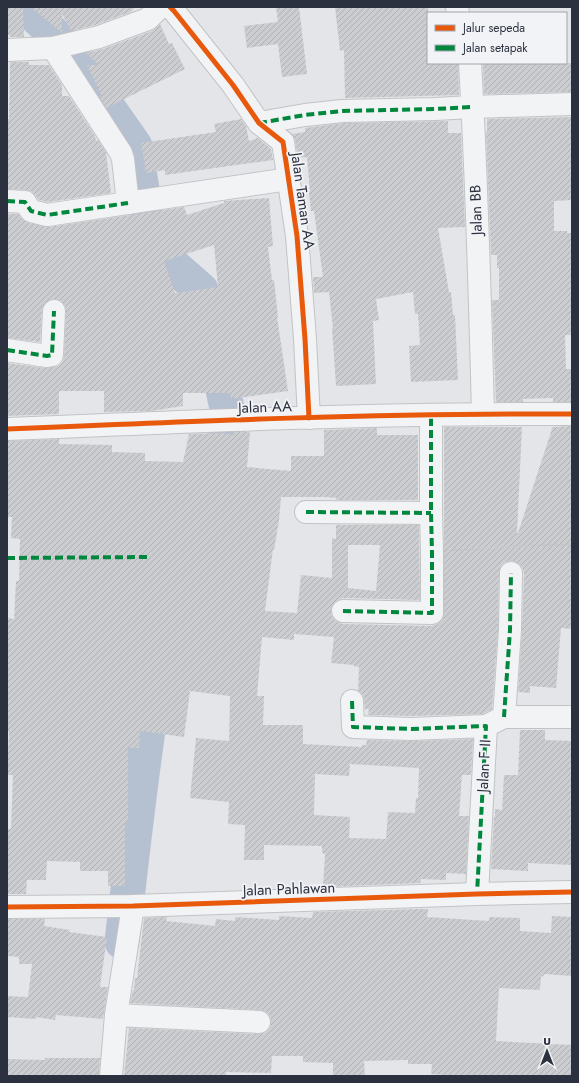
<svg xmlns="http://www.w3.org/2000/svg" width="579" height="1083" font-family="Jost,sans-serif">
<defs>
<pattern id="building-hatch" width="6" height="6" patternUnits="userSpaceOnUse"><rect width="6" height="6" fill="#cccdd0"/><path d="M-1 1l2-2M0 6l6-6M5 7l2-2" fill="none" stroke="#afb0b4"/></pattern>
</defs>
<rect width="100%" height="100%" fill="#e3e5e8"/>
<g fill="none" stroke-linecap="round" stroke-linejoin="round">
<g stroke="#b5c0d0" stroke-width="35">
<path d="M 26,7 L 60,40"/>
<path d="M 77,63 L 135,146 L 142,189"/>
<path d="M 147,220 L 152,247 L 201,290 L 230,422 L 215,480"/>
<path d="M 122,942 C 132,856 141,769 155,684"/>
</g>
</g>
<g fill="url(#building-hatch)" fill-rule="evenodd">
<path d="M 7,7 L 23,7 L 24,37 L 10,37 L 10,35 L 8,35 Z"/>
<path d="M 31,7 L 135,7 L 131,12 L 95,25 L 71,31 L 62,14 L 62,33 Z"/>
<path d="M 276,7 L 299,7 L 307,74 L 282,77 L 278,44 L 247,48 L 244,26 L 278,22 Z"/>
<path d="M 335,7 L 428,7 L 428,63 L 458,63 L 459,95 L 345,98 L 344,50 L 340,51 Z"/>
<path d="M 160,24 L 169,44 L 172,43 L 185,69 L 106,108 L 99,96 L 102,96 L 87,65 L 99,65 L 86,53 L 103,49 L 152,31 Z"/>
<path d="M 10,62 L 29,62 L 29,65 L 49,65 L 62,85 L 62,96 L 69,96 L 95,136 L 96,141 L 98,140 L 106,152 L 111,193 L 48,202 L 39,200 L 35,195 L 31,191 L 26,190 L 7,189 L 7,119 L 9,119 Z"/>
<path d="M 493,63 L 572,63 L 572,92 L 484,94 L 483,64 Z"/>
<path d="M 572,117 L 572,200 L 554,201 L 554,231 L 567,231 L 567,233 L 572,233 L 572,335 L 565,335 L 566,369 L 572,369 L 571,402 L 553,402 L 553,398 L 523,399 L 523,402 L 496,402 L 492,300 L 499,300 L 499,268 L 497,268 L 497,255 L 491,255 L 486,132 L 487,132 L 487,119 Z"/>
<path d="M 241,119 L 246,126 L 249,141 L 258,138 L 271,149 L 273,160 L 165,175 L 165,170 L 146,173 L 141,143 L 216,132 L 214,124 Z"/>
<path d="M 448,121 L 448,133 L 461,133 L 465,227 L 438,228 L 449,292 L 451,292 L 453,315 L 455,315 L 458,380 L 411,382 L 409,346 L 420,345 L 418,314 L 415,314 L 413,292 L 376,299 L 379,320 L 373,321 L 376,384 L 336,386 L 332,328 L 333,328 L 329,292 L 314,293 L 313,277 L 323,277 L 314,211 L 311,211 L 309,192 L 310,192 L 307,157 L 298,158 L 295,140 L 292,134 L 305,132 L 305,128 L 343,123 Z"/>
<path d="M 269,198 L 273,246 L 268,247 L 272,280 L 274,280 L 278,317 L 277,317 L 288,391 L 238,398 L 231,398 L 230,393 L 183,393 L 183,406 L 151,411 L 104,412 L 104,391 L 59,391 L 59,414 L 7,416 L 7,363 L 45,368 L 54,367 L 60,365 L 63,361 L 64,356 L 66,312 L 65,306 L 61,301 L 55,299 L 49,300 L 44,304 L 42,310 L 40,342 L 7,338 L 7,308 L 8,309 L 8,276 L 7,276 L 7,214 L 18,214 L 21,218 L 28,223 L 49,227 L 184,207 L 187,215 L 224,203 L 224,201 ZM 214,245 L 218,287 L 175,293 L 164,261 Z"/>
<path d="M 572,426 L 572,629 L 561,628 L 556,688 L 530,686 L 530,693 L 518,692 L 522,630 L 524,573 L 522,567 L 518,563 L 512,561 L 505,562 L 501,566 L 499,572 L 498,629 L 492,709 L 483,714 L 411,716 L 368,715 L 369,709 L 365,709 L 364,701 L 363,695 L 358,690 L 359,667 L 354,666 L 354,665 L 331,663 L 334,637 L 294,634 L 294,640 L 262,637 L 257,696 L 264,696 L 263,725 L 303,725 L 303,744 L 362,747 L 362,745 L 366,745 L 367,740 L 412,741 L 473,739 L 471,775 L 462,775 L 459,816 L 469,816 L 466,874 L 446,873 L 446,880 L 421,879 L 420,883 L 323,887 L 325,854 L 322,853 L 322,846 L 264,845 L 264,860 L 244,860 L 245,825 L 228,824 L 229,802 L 190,798 L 196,738 L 229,741 L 230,696 L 190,691 L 184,737 L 140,731 L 139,748 L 128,748 L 128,822 L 125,822 L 125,886 L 108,886 L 108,871 L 80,871 L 80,862 L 47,861 L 46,880 L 27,880 L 26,894 L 7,894 L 8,857 L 7,857 L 7,829 L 11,829 L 13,775 L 7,775 L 9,732 L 7,732 L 7,618 L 14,619 L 16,581 L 19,581 L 20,539 L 11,538 L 12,517 L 7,517 L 7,441 L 59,439 L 59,444 L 112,445 L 112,452 L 145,453 L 145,461 L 183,462 L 189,434 L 222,433 L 234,435 L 234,432 L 250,432 L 247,467 L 291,471 L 291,456 L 324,456 L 324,430 L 377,428 L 377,435 L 418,435 L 418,500 L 336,500 L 337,498 L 325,497 L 281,497 L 279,521 L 274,550 L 273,549 L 265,611 L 297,613 L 301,575 L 332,578 L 332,538 L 336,539 L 336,525 L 419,525 L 420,600 L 343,598 L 337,600 L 333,604 L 331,611 L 332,617 L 336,621 L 343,624 L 432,626 L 438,624 L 443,619 L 444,613 L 444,427 L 522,427 L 517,533 L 518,533 L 551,432 L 552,427 ZM 348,545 L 380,545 L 376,591 L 348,588 ZM 350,764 L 419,768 L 418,798 L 416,798 L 415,813 L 388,812 L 386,839 L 349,838 L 350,817 L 314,815 L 315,774 L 349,776 Z"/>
<path d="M 520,730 L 545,730 L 545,740 L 572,741 L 572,865 L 528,863 L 528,871 L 491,869 L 494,817 L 495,817 L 495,809 L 502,810 L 504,775 L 518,775 Z"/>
<path d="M 419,909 L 428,909 L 427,917 L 489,921 L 489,917 L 520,918 L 520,931 L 551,933 L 552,916 L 572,917 L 572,976 L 544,974 L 543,977 L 541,976 L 540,990 L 499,988 L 496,1041 L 572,1045 L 572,1076 L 445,1076 L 445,1075 L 431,1074 L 432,1064 L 408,1064 L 408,1060 L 364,1061 L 365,1076 L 333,1076 L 333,1063 L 303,1062 L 303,1056 L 272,1056 L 271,1073 L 226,1072 L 226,1076 L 124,1076 L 129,1028 L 258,1034 L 265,1033 L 270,1028 L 271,1023 L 270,1016 L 265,1011 L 260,1010 L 130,1003 L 133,990 L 134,990 L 135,978 L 137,978 L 144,918 L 167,917 L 166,921 L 215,926 L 216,919 L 235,921 L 235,917 L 279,920 L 279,916 L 312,918 L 313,912 Z"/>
<path d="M 7,919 L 45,919 L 44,926 L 70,930 L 69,932 L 107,937 L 100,987 L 108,987 L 103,1019 L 56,1015 L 55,1020 L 36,1017 L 36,1019 L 7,1017 L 7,996 L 28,997 L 32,964 L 19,964 L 19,957 L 7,956 Z"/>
<path d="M 45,1058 L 100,1058 L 99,1076 L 7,1076 L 7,1059 L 45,1060 Z"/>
</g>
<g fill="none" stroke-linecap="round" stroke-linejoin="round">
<g stroke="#c2c3c6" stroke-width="24">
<g id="minor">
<path d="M 170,7 L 174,11 L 233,85 L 259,123 L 283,142 L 297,236 L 305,339 L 309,418"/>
<path d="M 457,7 L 458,13"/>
<path d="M 53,48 L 121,153 L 123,159 L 128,203"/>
<path d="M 7,50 L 53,48 L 99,37 L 148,19 L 160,7"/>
<path d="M 470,63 C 477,180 480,297 483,414"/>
<path d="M 259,123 L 305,115 L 342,111 L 435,109 L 472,107 L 572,104"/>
<path d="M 7,201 L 25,202 L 31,211 L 47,215 L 289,179"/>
<path d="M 7,350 L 47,356 L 52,355 L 54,311"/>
<path d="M 7,429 C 195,421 384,413 572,414"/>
<path d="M 306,512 L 431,513"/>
<path d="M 343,611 L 432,613 L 432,552 L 431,513 L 431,415"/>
<path d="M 352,701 L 353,727 L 411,729 L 486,726 L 504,717 L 572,717"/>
<path d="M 504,717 L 510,630 L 511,573"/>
<path d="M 477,894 L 486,726"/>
<path d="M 7,907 L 133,906 L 477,894 L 572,892"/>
<path d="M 116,1015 L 259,1022"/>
<path d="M 111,1076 L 116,1015 L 133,906"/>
</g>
</g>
<path stroke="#c4c6c9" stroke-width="2.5" stroke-dasharray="3 3" stroke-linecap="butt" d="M 453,550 L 572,544"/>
<use href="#minor" stroke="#f2f3f4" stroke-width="22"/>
<g stroke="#00873e" stroke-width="4" stroke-dasharray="8 4" stroke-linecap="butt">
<path d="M 259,123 L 305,115 L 342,111 L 435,109 L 472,107"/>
<path d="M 7,201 L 25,202 L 31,211 L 47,215 L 128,203"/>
<path d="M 7,350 L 47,356 L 52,355 L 54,311"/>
<path d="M 306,512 L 431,513"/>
<path d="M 7,558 L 151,557"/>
<path d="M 343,611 L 432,613 L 432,552 L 431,513 L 431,415"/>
<path d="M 352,701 L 353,727 L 411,729 L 486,726 L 477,894"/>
<path d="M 504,717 L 510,630 L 511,573"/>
</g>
<g stroke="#f1f3f6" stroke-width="8">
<g id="cycleway">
<path d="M 170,7 L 174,11 L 233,85 L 259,123 L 283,142 L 297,236 L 305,339 L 309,418"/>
<path d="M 7,429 C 195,421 384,413 572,414"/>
<path d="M 7,907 L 133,906 L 477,894 L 572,892"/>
</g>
</g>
<use href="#cycleway" stroke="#e8590c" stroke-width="5"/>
</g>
<g text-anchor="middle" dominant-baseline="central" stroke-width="3.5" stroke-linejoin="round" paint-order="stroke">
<g font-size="15" fill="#2c313f" stroke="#f1f3f6">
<text transform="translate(303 201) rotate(82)">Jalan Taman AA</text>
<text transform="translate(476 210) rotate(-92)">Jalan BB</text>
<text transform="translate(265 407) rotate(-2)">Jalan AA</text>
<text transform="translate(484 766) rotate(-87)">Jalan F II</text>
<text transform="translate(289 889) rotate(-2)">Jalan Pahlawan</text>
</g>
</g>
<rect width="579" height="1083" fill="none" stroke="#2c313f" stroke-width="16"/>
<rect x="427" y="12" width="140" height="52" fill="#f1f3f6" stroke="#a2a5ad"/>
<rect x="435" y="25" width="20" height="6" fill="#e8590c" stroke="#a2a5ad"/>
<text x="463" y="32" font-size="12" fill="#2c313f">Jalur sepeda</text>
<rect x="435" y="45" width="20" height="6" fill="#00873e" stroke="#a2a5ad"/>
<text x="463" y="52" font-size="12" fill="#2c313f">Jalan setapak</text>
<g transform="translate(547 1051)" stroke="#f1f3f6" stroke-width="3" paint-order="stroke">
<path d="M0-3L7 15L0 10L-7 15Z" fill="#2c313f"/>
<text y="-6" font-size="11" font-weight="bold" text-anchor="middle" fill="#2c313f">U</text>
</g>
</svg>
